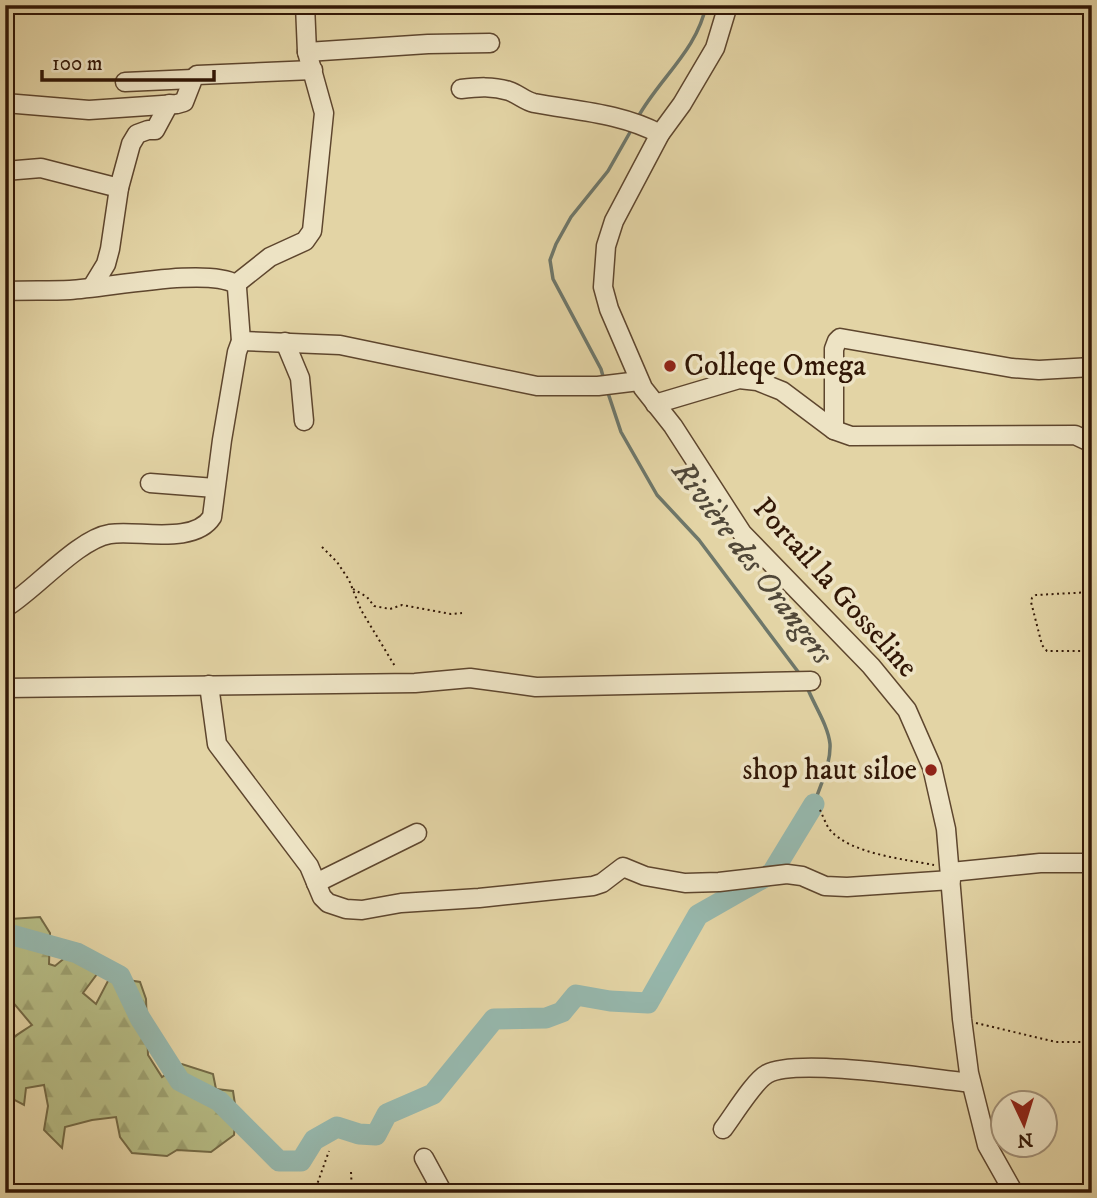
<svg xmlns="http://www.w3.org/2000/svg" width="1097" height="1198" font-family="'IM FELL DW Pica',serif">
<defs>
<pattern id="forest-firs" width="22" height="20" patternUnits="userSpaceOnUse" patternTransform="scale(1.75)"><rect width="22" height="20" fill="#b6bc85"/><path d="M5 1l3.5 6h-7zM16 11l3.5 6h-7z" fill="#9da171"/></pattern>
</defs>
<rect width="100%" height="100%" fill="#e3d4a5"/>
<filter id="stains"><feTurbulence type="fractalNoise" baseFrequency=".00286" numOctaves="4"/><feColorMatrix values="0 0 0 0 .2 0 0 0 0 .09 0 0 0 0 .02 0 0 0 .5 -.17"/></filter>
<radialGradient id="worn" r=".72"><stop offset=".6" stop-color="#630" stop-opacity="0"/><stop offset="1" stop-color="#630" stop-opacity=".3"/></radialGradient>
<path fill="url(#forest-firs)" stroke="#746a46" stroke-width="2" d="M 5,917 L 10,919 L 40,917 L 50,933 L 49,964 L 55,966 L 67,956 L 86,960 L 97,974 L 83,993 L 96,1004 L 110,977 L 140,982 L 146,999 L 148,1055 L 162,1077 L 182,1064 L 213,1074 L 216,1089 L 233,1091 L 236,1111 L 234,1135 L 211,1152 L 177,1150 L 167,1156 L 132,1153 L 120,1137 L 116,1117 L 92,1120 L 65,1127 L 62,1148 L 44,1130 L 48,1106 L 44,1085 L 26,1088 L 24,1105 L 5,1095 C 5,1087 9,1072 8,1066 C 5,1038 11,1039 32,1025 L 5,993 Z"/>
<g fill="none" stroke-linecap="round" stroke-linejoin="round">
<g stroke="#6e776a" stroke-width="3.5">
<path d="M 638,117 C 659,79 698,49 706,5"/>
<path d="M 604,380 L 601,369 L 553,279 L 550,260 L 556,244 L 571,217 L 608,171 L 633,127"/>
<path d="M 607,390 L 621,432 L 657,495 L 699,540 L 802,677"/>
<path d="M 807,687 C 814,705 828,725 830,744 C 831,764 820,786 814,804"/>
</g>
<path stroke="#96b7ac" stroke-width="21" d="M 5,933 L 77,953 L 120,976 L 140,1018 L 180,1081 L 219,1101 L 279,1161 L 301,1161 L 314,1140 L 337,1127 L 359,1134 L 376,1135 L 387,1114 L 433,1094 L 494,1019 L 546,1018 L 562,1012 L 576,995 L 610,1001 L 648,1003 L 698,915 L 772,873 L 814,804"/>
<g stroke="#5e462e" stroke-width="21">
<g id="minor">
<path d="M 728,5 L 715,48 L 682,104 L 660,134 L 614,221 L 606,246 L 603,287 L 609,309 L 643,388 L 673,426 L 742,533 L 871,666 L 907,710 L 932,767 L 946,829 L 962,1019 L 969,1073 L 987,1145 L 1014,1193"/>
<path d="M 307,52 L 428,44 L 490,43"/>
<path d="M 125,82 L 193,79"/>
<path d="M 461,89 C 478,87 493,86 509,91 C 518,94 525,101 534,103 C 576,111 621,113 660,134"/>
<path d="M 5,103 L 89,110 L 177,104 L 184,102 L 193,79 L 197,75 L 313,70"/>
<path d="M 5,171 L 41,168 L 119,188"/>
<path d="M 236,284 L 270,257 L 305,241 L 312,231 L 324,113 L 307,52 L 305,5"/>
<path d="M 92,287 L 106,264 L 110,249 L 119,188 L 131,144 L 137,134 L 148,130 L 155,130 L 169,104"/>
<path d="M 5,291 C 27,290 49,291 70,290 C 108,288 205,267 236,284 L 237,288 L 241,341 L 237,352 L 222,440 L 212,517 C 194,545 139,530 110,534 C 78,539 35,590 5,608"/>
<path d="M 241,341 L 340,345 L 537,386 L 598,386 L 639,381"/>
<path d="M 285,342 L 300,378 L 304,421"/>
<path d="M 655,404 L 739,379 L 757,381 L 782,391 L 834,430 L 851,436 L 1075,435 L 1092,443"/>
<path d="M 834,430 L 834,349 L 837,341 L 840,338 L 1012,368 L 1039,370 L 1092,367"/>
<path d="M 150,483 L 215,488"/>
<path d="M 209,685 L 217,744 L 309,866 L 322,897 L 328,903 L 346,909 L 362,910 L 401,903 L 479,898 L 593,886 L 602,883 L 623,867 L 645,876 L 685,883 L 719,882 L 787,874 L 802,876 L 825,886 L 847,887 L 951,880"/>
<path d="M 5,688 L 415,683 L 470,678 L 536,687 L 811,681"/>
<path d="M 951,872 L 1040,863 L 1092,863"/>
<path d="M 316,883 L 417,833"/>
<path d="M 723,1129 C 733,1116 754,1081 767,1074 C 796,1057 932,1079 971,1083"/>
<path d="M 424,1158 L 443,1193"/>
</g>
</g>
<g stroke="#321706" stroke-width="2" stroke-dasharray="2 3.5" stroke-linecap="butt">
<path d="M 322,547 L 337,562 L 349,580 L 361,610 L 396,668"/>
<path d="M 353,589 L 367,597 L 374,606 L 390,609 L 402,605 L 451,614 L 462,613"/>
<path d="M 1092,592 L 1036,595 L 1032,598 L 1031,602 L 1042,645 L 1047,651 L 1092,651"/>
<path d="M 820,810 C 823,816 826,825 830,830 C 851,854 904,859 934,865"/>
<path d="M 976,1023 L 1056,1042 L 1092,1042"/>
<path d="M 351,1172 L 352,1193"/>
<path d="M 314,1193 L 329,1151"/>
</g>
<use href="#minor" stroke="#ede3c4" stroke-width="18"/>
</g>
<g fill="#8f2418" stroke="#ede3c4" stroke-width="2.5">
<circle cx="670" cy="366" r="7"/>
<circle cx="931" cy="770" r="7"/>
</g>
<g text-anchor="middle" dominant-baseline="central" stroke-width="7" stroke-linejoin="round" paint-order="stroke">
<g font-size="30" fill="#321706" stroke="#ede3c4" text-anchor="start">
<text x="684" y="366">Colleqe Omega</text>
<text x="917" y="770" text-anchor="end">shop haut siloe</text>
</g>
<g font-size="30" fill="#321706" stroke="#ede3c4">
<text transform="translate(835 588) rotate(48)">Portail la Gosseline</text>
</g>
<g font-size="32" font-style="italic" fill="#504738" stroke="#ede3c4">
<text transform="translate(752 563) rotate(53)">Rivière des Orangers</text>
</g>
</g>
<rect width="1097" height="1198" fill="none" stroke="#e3d4a5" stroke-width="28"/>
<rect x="7" y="7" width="1083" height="1184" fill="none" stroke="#321706" stroke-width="3.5"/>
<rect x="14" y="14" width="1069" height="1170" fill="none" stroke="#321706" stroke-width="2"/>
<g transform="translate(1024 1124) rotate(176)"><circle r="33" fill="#ede3c4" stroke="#a29178" stroke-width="2"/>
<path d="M0-5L12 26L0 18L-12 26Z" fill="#8f2418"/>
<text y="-10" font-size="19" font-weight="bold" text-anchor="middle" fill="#321706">N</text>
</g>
<path d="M42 70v10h172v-10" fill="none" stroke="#321706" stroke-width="3.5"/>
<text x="52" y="70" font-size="21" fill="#321706" stroke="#ede3c4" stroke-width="5" paint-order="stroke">100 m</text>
<rect width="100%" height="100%" filter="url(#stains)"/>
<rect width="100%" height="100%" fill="url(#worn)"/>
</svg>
